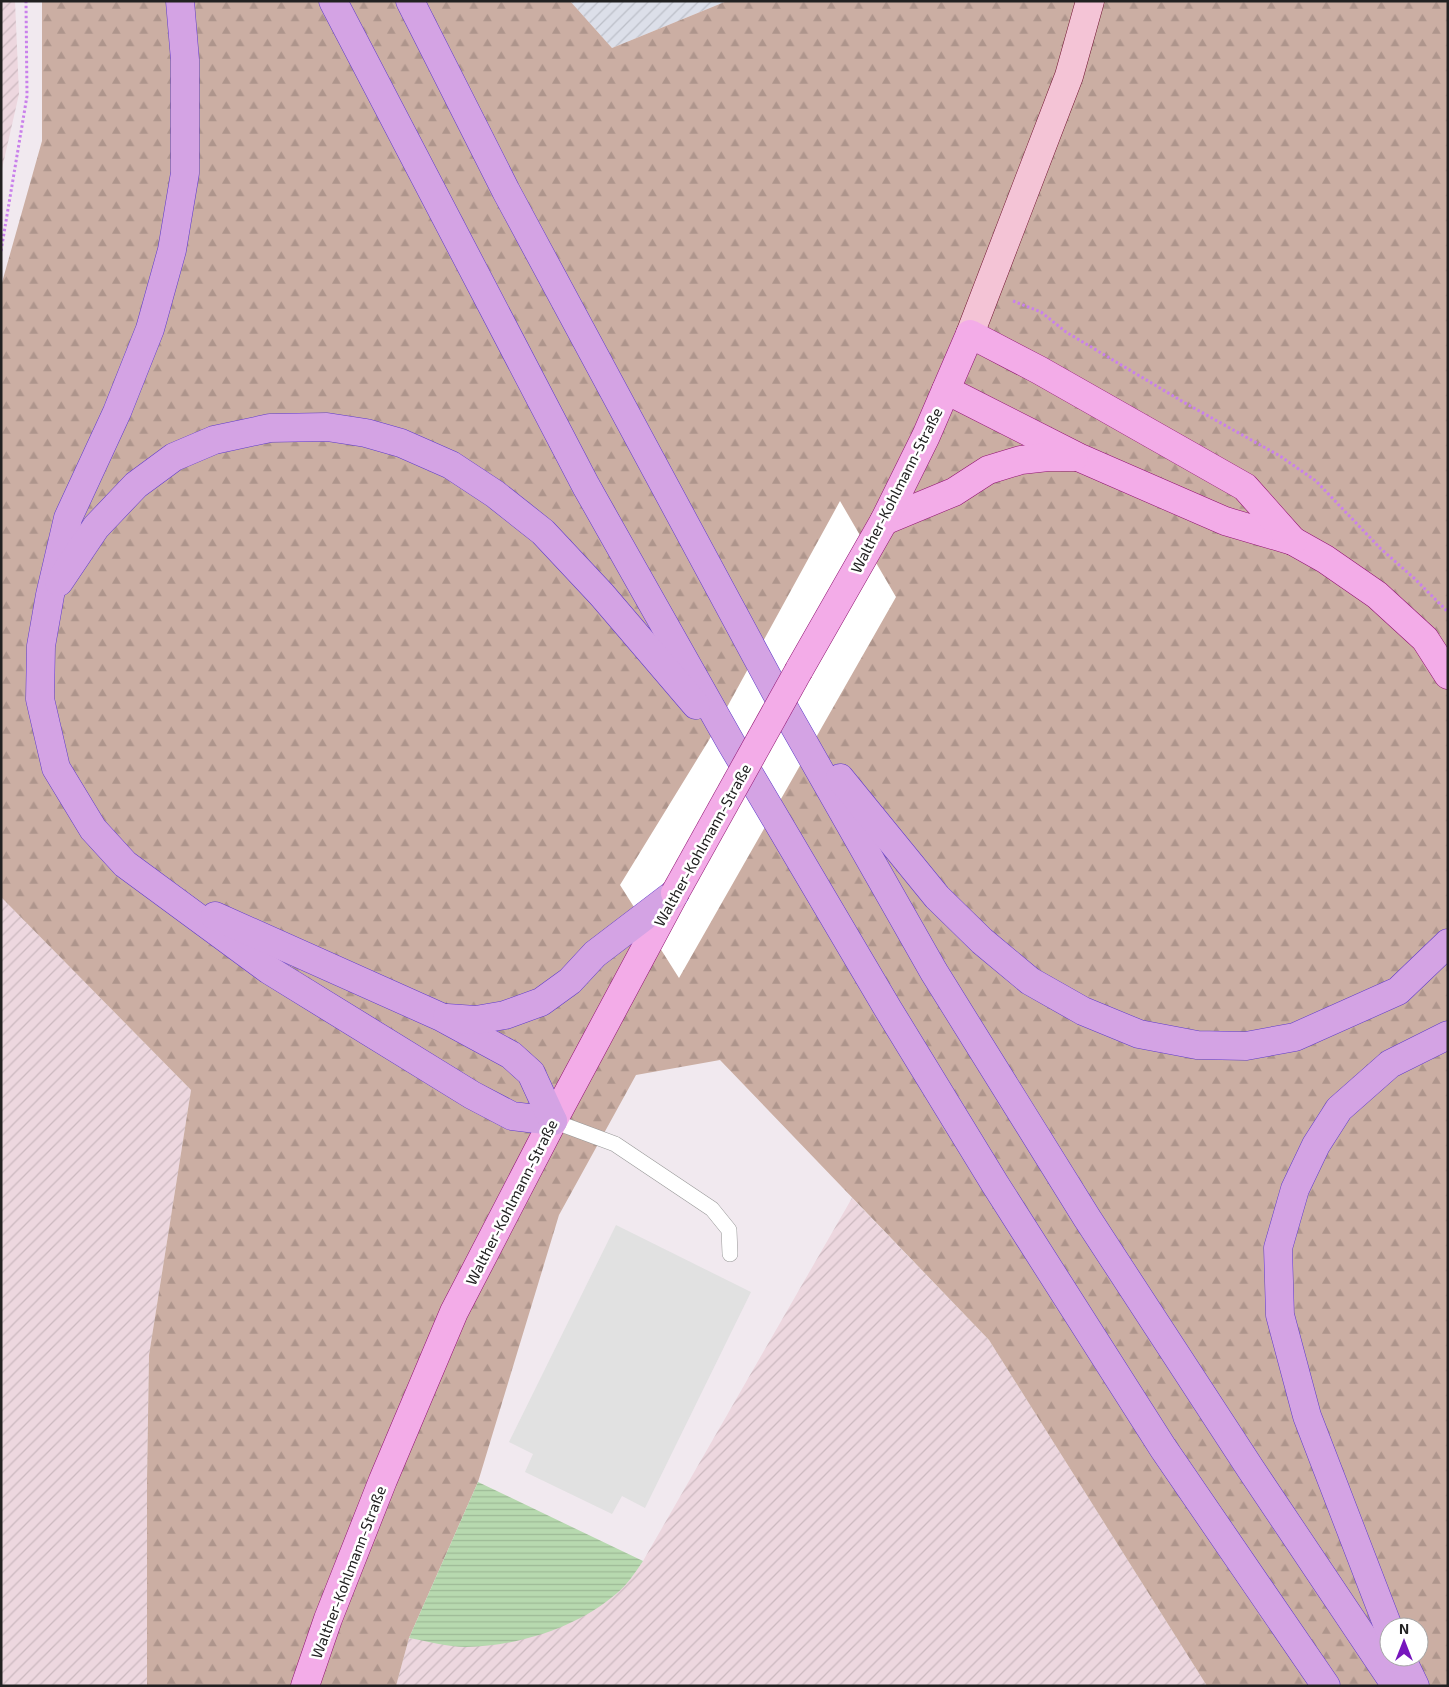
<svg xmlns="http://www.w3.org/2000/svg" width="1449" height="1687" font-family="'Exo 2',sans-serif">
<defs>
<pattern id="industrial-furrows" width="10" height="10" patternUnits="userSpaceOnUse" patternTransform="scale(1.25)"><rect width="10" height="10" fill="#dcdfe9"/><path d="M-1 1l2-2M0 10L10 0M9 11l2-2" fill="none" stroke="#bcbfc8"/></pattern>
<pattern id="farmland-furrows" width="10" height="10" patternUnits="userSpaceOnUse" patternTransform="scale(1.25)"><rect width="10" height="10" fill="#edd7df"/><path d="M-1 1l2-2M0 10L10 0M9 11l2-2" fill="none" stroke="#cbb8bf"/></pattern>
<pattern id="forest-firs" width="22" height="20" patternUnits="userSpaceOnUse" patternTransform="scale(1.25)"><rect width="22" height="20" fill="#cbaea3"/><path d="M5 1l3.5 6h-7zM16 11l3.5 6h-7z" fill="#ae958c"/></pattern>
<pattern id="water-rules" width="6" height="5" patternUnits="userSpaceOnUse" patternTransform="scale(1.25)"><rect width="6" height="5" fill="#b7d9af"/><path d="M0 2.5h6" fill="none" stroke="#9dba96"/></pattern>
</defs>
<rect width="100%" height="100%" fill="#f1e9ef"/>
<path fill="url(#industrial-furrows)" d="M 570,1 L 727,1 L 612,48 Z"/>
<g fill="url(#farmland-furrows)">
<path d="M 1,1 L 15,1 L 19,94 L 1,173 Z"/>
<path d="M 1,897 L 191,1090 L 149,1355 L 147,1480 L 147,1686 L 1,1686 Z"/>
<path d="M 852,1198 L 989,1340 L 1207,1686 L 396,1686 L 409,1638 L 464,1647 L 553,1630 L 597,1607 L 616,1594 L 631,1578 L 643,1561 Z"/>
</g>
<path fill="url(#forest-firs)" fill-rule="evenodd" d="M 42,1 L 570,1 L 612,48 L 727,1 L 1448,1 L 1448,1686 L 1207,1686 L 989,1340 L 720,1060 L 636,1075 L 559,1215 L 478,1482 L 409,1638 L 396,1686 L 147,1686 L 147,1480 L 149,1355 L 191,1090 L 1,897 L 1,286 L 42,141 ZM 1389,1627 L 1419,1627 L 1419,1657 L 1389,1657 Z"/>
<path fill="#e1e1e1" d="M 616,1225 L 751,1292 L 645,1508 L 622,1496 L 612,1514 L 525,1472 L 533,1454 L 509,1442 Z"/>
<path fill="url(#water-rules)" d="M 478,1482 L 643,1561 C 635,1573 627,1585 616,1594 C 576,1628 518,1646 466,1647 C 448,1647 427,1641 409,1638 Z"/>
<path fill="#fff" d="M 840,501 L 896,597 L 679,978 L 620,885 L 709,740 Z"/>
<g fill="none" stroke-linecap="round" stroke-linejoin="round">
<g stroke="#989898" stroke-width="16">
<path id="service" d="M 553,1121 L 615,1144 L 712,1209 L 729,1230 L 730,1254"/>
</g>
<g stroke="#6f122f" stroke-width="29">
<path id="secondary" d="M 970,334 L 1069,76 L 1090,1"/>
</g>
<g stroke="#8e116f" stroke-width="29">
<g id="primary">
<path d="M 946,390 L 1078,457 L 1225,521 L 1293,541 L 1325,559 L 1377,595 L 1425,639 L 1448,675"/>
<path d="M 884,521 L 954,492 L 988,470 L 1021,460 L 1048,457 L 1074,457"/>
<path d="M 799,670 L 884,521 L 926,436 L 970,334 L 1039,370 L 1245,487 L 1293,541"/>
<path d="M 305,1686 L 328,1619 L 383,1480 L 454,1312 L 553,1121 L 675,893"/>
</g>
</g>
<g stroke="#5e3cc9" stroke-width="29">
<g id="trunk">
<path d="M 180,1 L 185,60 L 185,173 L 172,250 L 150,329 L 117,412 L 68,518 L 50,595 L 41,646 L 40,699 L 56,768 L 93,829 L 125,864 L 269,970 L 472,1095 L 512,1116 L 553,1121"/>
<path d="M 333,1 L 586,486 L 731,743 L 888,1009 L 995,1184 L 1163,1448 L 1326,1686"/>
<path d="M 410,1 L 506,191 L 788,715 L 934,972 L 1087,1218 L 1250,1468 L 1396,1686"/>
<path d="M 59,582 L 96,527 L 136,485 L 174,457 L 214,440 L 270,428 L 327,427 L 366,433 L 401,443 L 451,465 L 495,494 L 543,532 L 602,595 L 696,705"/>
<path d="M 840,778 L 937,897 L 982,941 L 1030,981 L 1083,1011 L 1139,1034 L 1197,1045 L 1246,1046 L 1295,1037 L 1398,991 L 1448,943"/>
<path d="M 215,916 L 441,1017 L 511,1055 L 531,1073 L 553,1121"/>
<path d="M 447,1018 L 476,1020 L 505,1015 L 541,1002 L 570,981 L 595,954 L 675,893"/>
<path d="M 1389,1629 L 1307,1416 L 1280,1315 L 1278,1248 L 1295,1189 L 1316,1145 L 1339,1109 L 1390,1064 L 1448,1035"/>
<path d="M 1401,1657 L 1415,1686"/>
</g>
</g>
<g stroke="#c980eb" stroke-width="3" stroke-dasharray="2.5 2.5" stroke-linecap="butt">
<path d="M 1,251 L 27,96 L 26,1"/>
<path d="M 1013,301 L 1041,312 L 1066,332 L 1185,403 L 1280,456 L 1316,481 L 1380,548 L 1415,579 L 1448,612"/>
</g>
<use href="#service" stroke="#fff" stroke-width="15"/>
<use href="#secondary" stroke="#f4c4d6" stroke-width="28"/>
<use href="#primary" stroke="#f3ace8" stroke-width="28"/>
<use href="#trunk" stroke="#d4a3e4" stroke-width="28"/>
<g stroke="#8e116f" stroke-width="29" stroke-linecap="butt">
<path id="primary-bridge" d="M 675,893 L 799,670"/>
</g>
<use href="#primary-bridge" stroke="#f3ace8" stroke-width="28"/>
</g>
<g text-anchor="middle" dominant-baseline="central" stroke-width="5" stroke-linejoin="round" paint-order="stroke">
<g font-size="15" fill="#212121" stroke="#fff">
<text transform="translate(896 490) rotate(-63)">Walther-Kohlmann-Straße</text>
<text transform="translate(702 845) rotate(-61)">Walther-Kohlmann-Straße</text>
<text transform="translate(511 1202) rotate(-63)">Walther-Kohlmann-Straße</text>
<text transform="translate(348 1572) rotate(-69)">Walther-Kohlmann-Straße</text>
</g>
</g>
<rect width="1449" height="1687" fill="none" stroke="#212121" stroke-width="5"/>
<g transform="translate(1404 1642)"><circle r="24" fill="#ffffff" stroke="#a6a6a6"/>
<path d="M0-4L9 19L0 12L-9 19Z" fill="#7716bd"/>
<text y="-8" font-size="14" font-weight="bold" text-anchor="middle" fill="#212121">N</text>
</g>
</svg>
